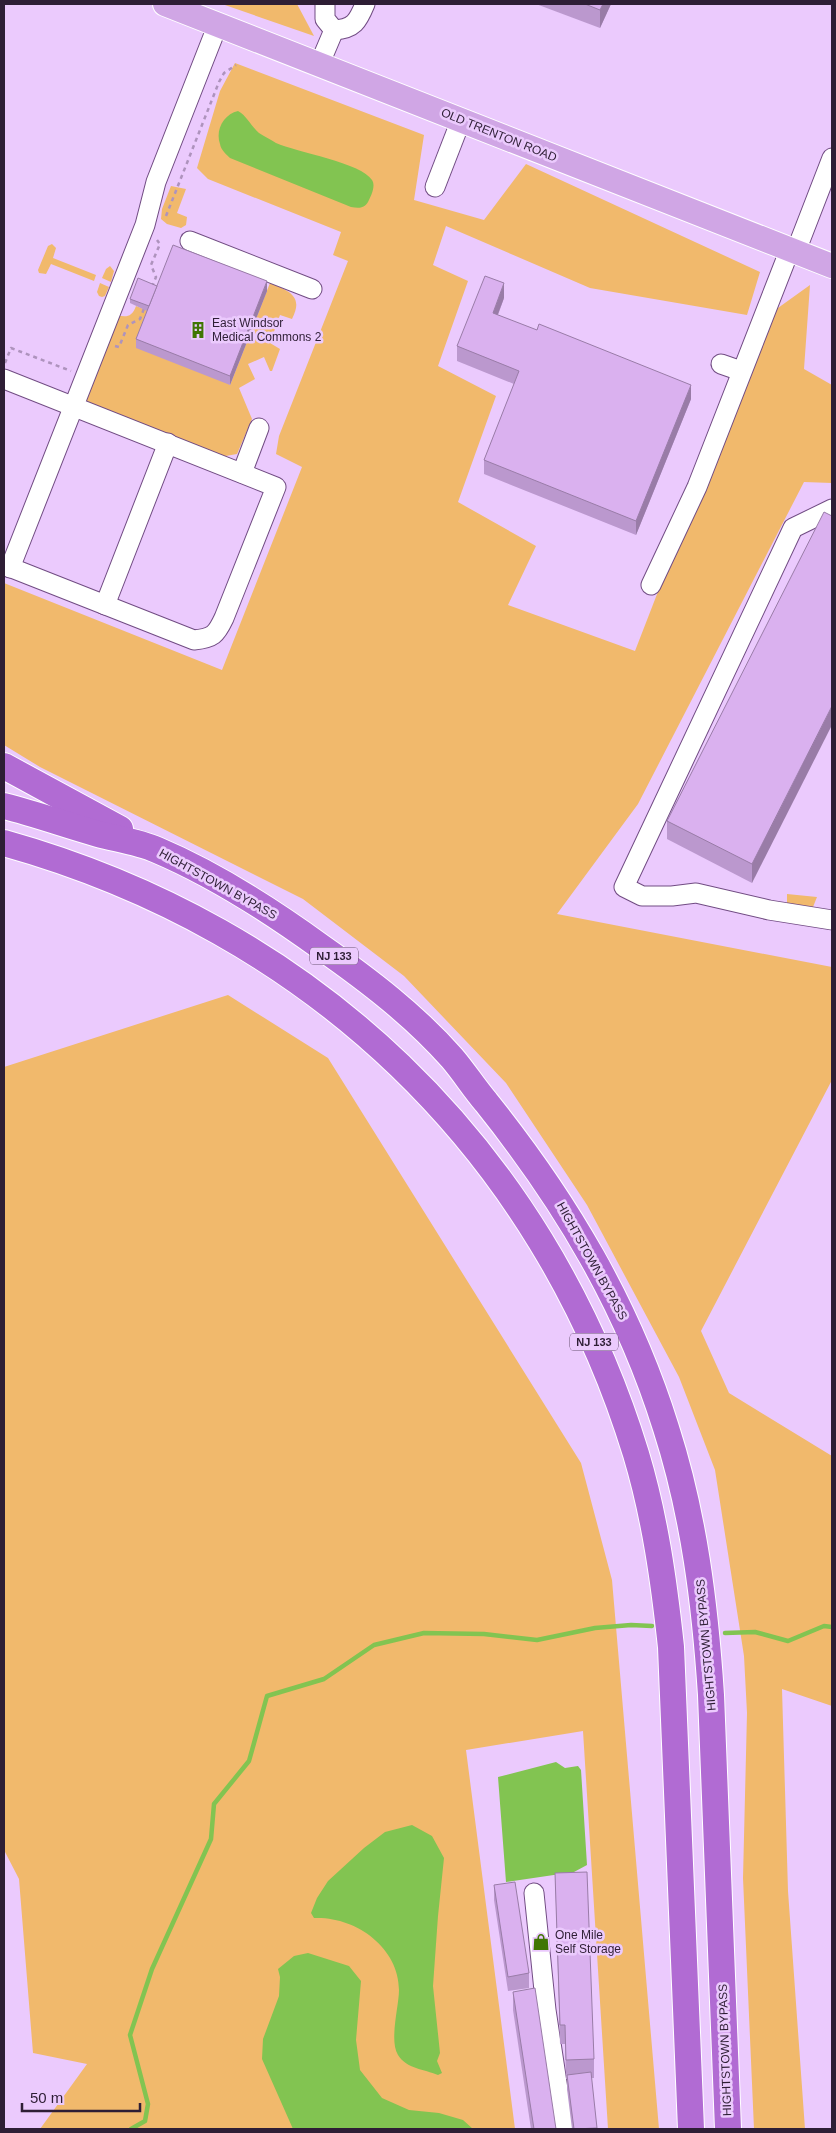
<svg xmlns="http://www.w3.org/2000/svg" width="836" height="2133" font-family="Arial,sans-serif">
<rect width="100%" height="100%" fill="#ebcafd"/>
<g fill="#f1b96c">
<path d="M 222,4 L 297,4 L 314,36 Z"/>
<path d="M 235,63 L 424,135 L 414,200 L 484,220 L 526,164 L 760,272 L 747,315 L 590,288 L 446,226 L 433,265 L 468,281 L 438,366 L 496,396 L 458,502 L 536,546 L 508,605 L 635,651 L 764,318 L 810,285 L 804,369 L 832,385 L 832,483 L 804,482 L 638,804 L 557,914 L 832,967 L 832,1080 L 701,1331 L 729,1393 L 832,1456 L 832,1706 L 782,1689 L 788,1891 L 805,2129 L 754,2129 L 743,1878 L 747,1713 L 744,1656 L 715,1470 L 679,1377 L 587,1205 L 506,1083 L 404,976 L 303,899 L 40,767 L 4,745 L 4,583 L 222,670 L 302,467 L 276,454 L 279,436 L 348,261 L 333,255 L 341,232 L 208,179 L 197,168 L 220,91 Z"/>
<path d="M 171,186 L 186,189 L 177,213 L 187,217 L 186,225 L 181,228 L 167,224 L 161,219 L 162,209 Z"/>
<path d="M 52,244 L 56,248 L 53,258 L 96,275 L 94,281 L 51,264 L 46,274 L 39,273 L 38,270 L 48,246 Z"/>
<path d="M 110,266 L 114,271 L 111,282 L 102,278 L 106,269 Z"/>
<path d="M 100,283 L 109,287 L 105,296 L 102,297 L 99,296 L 97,292 Z"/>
<path d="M 270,283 C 289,291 304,296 292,319 L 280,315 L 270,343 L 280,349 L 272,371 L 270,371 L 264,357 L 248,364 L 255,379 L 239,388 L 252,419 L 237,454 L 214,458 L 74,405 L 110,313 C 123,317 131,320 136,306 L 151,312 L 230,385 Z"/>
<path d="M 787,894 L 817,897 L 811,912 L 787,905 Z"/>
<path d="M 228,995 L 328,1058 L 581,1463 L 612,1580 L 659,2129 L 608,2129 L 583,1731 L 466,1750 L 515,2129 L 40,2129 L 87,2064 L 33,2053 L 19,1879 L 4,1850 L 4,1067 Z"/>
</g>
<g fill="#82c451">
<path d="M 238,111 C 247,116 251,126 259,133 C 264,136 271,140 276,143 C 296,152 362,163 372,180 C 376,186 371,196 368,202 C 364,209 358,208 351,207 L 230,158 C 226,154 221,150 220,144 C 215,130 224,114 238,111 Z"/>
<path d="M 556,1762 L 565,1768 L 578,1766 L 581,1770 L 587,1865 L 574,1872 L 506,1882 L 498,1777 Z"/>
<path d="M 412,1825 L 432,1836 L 444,1858 L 438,1916 L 433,1986 L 440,2053 L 437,2061 L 442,2073 L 438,2075 C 424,2069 407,2069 398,2055 C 389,2041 399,2006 399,1990 C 399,1947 355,1916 314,1918 L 311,1913 L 317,1898 L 328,1881 L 364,1848 L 385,1832 Z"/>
<path d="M 308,1953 L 349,1966 L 361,1981 L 356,2040 L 360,2070 L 382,2098 L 409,2110 L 439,2113 L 463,2120 L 473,2129 L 293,2129 L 262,2059 L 263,2039 L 279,1996 L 280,1977 L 278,1969 L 294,1956 Z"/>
</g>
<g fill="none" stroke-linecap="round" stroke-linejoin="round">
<g stroke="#82c451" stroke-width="4.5">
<path d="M 725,1633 L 755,1632 L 788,1641 L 824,1626 L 832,1627"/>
<path d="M 131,2129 L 145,2121 L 148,2104 L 130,2035 L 152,1969 L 211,1839 L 214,1804 L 249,1761 L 267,1696 L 324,1679 L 374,1645 L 424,1633 L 484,1634 L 537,1640 L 595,1628 L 631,1625 L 652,1626"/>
</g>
<g stroke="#714c83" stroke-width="21">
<g id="minor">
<path d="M 325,4 L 325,19 L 334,30 C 354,29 358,21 365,4"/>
<path d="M 320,63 L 334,30"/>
<path d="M 435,187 L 461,120"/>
<path d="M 190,241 L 312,289"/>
<path d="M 796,251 L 832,158"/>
<path d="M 721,364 L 741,371"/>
<path d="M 4,379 L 276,487 L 224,618 C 216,635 213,638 194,640 L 4,565"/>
<path d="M 242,473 L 259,428"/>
<path d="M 832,509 L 793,528 L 624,887 L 642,896 L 672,896 L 696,893 L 769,910 L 832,920"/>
<path d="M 10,568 L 145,225 L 156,182 L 218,24"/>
<path d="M 651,585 L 697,487 L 790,249"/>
<path d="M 105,605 L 168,443"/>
<path d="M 534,1893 L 546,2010 L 564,2129"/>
</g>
</g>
<g stroke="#fff" stroke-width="26">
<path id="major" d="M 165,4 L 832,266"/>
</g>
<g stroke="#fff" stroke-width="28">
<g id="highway">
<path d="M 4,766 L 120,829"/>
<path d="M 4,806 C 36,814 66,825 98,834 C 117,839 139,842 157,850 C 216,875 270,910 321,947 C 368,980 414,1015 452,1058 C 464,1072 474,1088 486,1102 C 566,1202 628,1306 666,1428 C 694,1515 705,1604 711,1695 L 728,2129"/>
<path d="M 4,843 C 311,929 542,1147 636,1454 C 655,1517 664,1582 671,1647 L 691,2129"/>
</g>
</g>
<g stroke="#ae93bd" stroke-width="2.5" stroke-dasharray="4 4" stroke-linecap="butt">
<path d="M 166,216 L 219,82 L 224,73 L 236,65"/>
<path d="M 152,287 L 156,277 L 151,265 L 160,244 L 157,240"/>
<path d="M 115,346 L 119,347 L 128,325 L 140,319 L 145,306"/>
<path d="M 5,363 L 11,348 L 71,371"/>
</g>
<use href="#minor" stroke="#fff" stroke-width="19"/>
<use href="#major" stroke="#d0a6e5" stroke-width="24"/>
<use href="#highway" stroke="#b16bd3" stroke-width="26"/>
</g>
<g fill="#bb98ce">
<path d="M 536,4 L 611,4 L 600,28 Z"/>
<path d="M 157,286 L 267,291 L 230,385 L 136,348 L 136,339 L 147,311 L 130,303 L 130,299 Z"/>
<path d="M 504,298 L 498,315 L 691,399 L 636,535 L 484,474 L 484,460 L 514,384 L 457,361 L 457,346 Z"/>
<path d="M 832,516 L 752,883 L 667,839 L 667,821 Z"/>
<path d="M 555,1873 L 594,2059 L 594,2078 L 591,2078 L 597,2129 L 572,2129 L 567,2089 L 567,2079 L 566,2079 L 565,2044 L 560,2044 Z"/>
<path d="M 494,1885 L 529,1973 L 529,1988 L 508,1991 L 494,1900 Z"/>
<path d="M 513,1992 L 556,2129 L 531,2129 L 513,2010 Z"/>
</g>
<g fill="#997ca7">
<path d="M 603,4 L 611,4 L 600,28 L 600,10 Z"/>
<path d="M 267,281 L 267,291 L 230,385 L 230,376 Z"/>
<path d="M 504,283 L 504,298 L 493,327 L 493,313 Z"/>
<path d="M 691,385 L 691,399 L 636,535 L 636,521 Z"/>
<path d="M 832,706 L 832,725 L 752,883 L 752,864 Z"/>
</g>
<g fill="#dab1ef" stroke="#997ca7">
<path d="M 585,4 L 603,4 L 600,10 Z"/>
<path d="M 173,245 L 267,281 L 230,376 L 136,339 Z"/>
<path d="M 485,276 L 504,283 L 493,313 L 537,330 L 539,324 L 691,385 L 636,521 L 484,460 L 519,371 L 457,346 Z"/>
<path d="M 138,278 L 157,286 L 149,306 L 130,299 Z"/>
<path d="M 824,512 L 832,516 L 832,706 L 752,864 L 667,821 Z"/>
<path d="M 587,1872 L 594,2059 L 566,2060 L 565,2025 L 560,2025 L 555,1873 Z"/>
<path d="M 515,1882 L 529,1973 L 508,1977 L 494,1885 Z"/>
<path d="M 535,1988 L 556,2129 L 534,2129 L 513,1992 Z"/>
<path d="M 591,2072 L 597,2128 L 574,2129 L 567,2075 Z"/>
</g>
<defs>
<g id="building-bare" transform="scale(1.35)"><path d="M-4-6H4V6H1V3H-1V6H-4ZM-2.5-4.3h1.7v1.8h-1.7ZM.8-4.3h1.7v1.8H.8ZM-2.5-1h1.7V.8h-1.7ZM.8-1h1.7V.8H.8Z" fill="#407603" stroke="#ebcafd" stroke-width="2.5" paint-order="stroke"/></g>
<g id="shop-bare" transform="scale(1.35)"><path d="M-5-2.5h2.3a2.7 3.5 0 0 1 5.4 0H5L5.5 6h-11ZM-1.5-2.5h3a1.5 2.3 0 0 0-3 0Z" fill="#407603" stroke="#ebcafd" stroke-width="2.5" paint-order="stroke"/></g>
</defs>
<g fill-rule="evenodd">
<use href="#building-bare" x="198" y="330"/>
<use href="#shop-bare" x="541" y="1942"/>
</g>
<g text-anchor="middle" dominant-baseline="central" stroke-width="5" stroke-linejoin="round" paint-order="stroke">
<g fill="#ebcafd" stroke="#675271" stroke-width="1">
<rect x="310" y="947.5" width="48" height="17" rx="4"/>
<rect x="570" y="1333.5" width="48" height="17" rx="4"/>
</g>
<g font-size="11" font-weight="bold" fill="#2e1e35">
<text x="334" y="956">NJ 133</text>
<text x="594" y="1342">NJ 133</text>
</g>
<g font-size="12" fill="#2e1e35" stroke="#ebcafd">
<text transform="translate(499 135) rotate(22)">OLD TRENTON ROAD</text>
<text transform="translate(218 884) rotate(29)">HIGHTSTOWN BYPASS</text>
<text transform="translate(592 1261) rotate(61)">HIGHTSTOWN BYPASS</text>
<text transform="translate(706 1645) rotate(-95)">HIGHTSTOWN BYPASS</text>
<text transform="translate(725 2050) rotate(-92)">HIGHTSTOWN BYPASS</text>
</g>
<g font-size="12" fill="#2e1e35" stroke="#ebcafd" text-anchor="start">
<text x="212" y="323">East Windsor<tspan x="212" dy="14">Medical Commons 2</tspan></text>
<text x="555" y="1935">One Mile<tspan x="555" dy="14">Self Storage</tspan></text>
</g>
</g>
<rect width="836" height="2133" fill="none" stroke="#2e1e35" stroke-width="10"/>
<path d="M22 2103v8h118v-8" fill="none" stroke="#2e1e35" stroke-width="2.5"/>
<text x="30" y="2103" font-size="15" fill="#2e1e35" stroke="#ebcafd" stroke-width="4" paint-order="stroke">50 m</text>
</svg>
